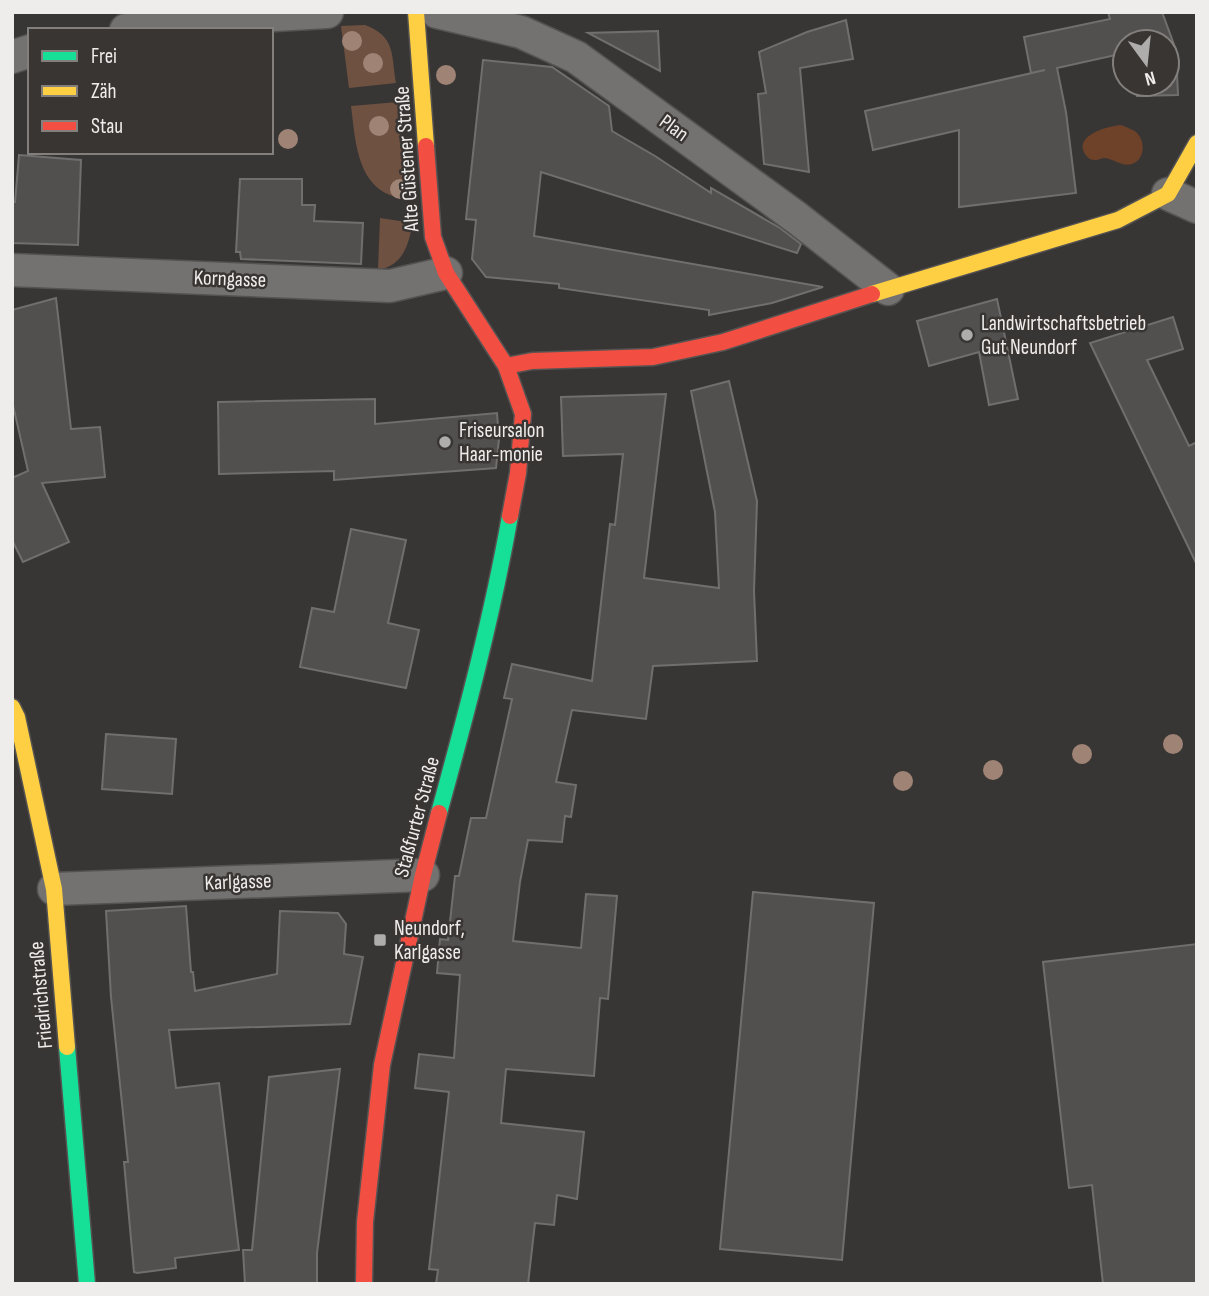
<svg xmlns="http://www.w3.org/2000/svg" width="1209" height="1296" font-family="'Sofia Sans Condensed',sans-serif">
<rect width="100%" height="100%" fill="#383634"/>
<g fill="#6f5142">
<path d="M 365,25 C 396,37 391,54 396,83 L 349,88 L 341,26 Z"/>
<path d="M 398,102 L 412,199 C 405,198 397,198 390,195 C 356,182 355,136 351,106 Z"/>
<path d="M 380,218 L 413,223 C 408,245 404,265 378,270 Z"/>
</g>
<path fill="#6e4129" d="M 1121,125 C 1126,127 1132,129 1136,132 C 1146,141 1145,160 1132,164 C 1122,167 1114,159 1105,158 C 1101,158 1097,161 1094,160 C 1090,160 1087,157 1085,154 C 1073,135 1109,126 1121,125 Z"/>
<g fill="#52504f" stroke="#706f6d" stroke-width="2">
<path d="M 1108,12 L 1162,12 L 1176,50 L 1178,95 L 1137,96 L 1137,84 L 1167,84 L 1167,42 L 1125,42 L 1125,53 L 1057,68 L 1066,112 L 1076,193 L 959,207 L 959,130 L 873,150 L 865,111 L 1045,70 L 1031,73 L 1024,37 L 1110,19 Z"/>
<path d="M 846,20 L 853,59 L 800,68 L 809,172 L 764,164 L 758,94 L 766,93 L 759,52 L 807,32 Z"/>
<path d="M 658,31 L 660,71 L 588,33 Z"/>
<path d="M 483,60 L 552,67 L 609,106 L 612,131 L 655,156 L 711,193 L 711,188 L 780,228 L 801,244 L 797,253 L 541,172 L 534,236 L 823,287 L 772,303 L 709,315 L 709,310 L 559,288 L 559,284 L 486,277 L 472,259 L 476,220 L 466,219 Z"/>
<path d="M 19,155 L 81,160 L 78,245 L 12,243 L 12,202 L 15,202 Z"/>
<path d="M 240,179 L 302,179 L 302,205 L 315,205 L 314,221 L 363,223 L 361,264 L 241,259 L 240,252 L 236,252 Z"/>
<path d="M 56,298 L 71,429 L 100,427 L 105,477 L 42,483 L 69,542 L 23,562 L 12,540 L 12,478 L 28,471 L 12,401 L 12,310 Z"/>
<path d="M 997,299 L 1018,399 L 989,405 L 979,352 L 929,366 L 917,321 Z"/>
<path d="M 1173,317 L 1183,349 L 1147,360 L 1189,446 L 1197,442 L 1197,565 L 1090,343 Z"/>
<path d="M 729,381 L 757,501 L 754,591 L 757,661 L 653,666 L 646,719 L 572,710 L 556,782 L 576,785 L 571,817 L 565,816 L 562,842 L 528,840 L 520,882 L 513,941 L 581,948 L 586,894 L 617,896 L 608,999 L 600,998 L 594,1076 L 506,1069 L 501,1123 L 584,1132 L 577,1199 L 557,1195 L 554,1225 L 535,1223 L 528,1284 L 436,1284 L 438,1270 L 429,1269 L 449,1092 L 415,1088 L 419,1054 L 454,1058 L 460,975 L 437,973 L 440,939 L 448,940 L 455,876 L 459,876 L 471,818 L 486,818 L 512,699 L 504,698 L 512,664 L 592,681 L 610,524 L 615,525 L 623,454 L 563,456 L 561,397 L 666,394 L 644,578 L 719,588 L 715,512 L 691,391 Z"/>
<path d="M 375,399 L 375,424 L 497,413 L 499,439 L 496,468 L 334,480 L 334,471 L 219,474 L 218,402 Z"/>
<path d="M 351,529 L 406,540 L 388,623 L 419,630 L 406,688 L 300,667 L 312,608 L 334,612 Z"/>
<path d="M 106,734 L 176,739 L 172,794 L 102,789 Z"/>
<path d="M 753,892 L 874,903 L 842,1260 L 720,1249 Z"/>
<path d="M 186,906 L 191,972 L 193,972 L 195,991 L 277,974 L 280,911 L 338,913 L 346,924 L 344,954 L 363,957 L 350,1024 L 169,1030 L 176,1088 L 219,1083 L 239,1250 L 175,1258 L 176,1268 L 137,1273 L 134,1272 L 124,1162 L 128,1162 L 111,997 L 106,911 Z"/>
<path d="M 1197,944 L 1197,1284 L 1103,1284 L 1092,1185 L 1069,1188 L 1043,962 Z"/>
<path d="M 340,1069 L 317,1253 L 317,1284 L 245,1284 L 243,1250 L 252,1250 L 269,1077 Z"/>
</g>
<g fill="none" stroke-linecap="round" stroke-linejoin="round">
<g stroke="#555352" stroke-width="35">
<g id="street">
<path d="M 437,12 L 521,32 L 576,57 L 797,218 L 888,289"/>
<path d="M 126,30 L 187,20 L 327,12"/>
<path d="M 12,57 L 30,51"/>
<path d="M 1168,194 L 1197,207"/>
<path d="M 12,270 L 390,286 L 446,273"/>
<path d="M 54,889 L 423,875"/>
</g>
</g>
<g stroke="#555352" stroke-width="19">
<g id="fast">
<path d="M 439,813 C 466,715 492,617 510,516"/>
<path d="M 67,1047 L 87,1284"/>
</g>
</g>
<g stroke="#555352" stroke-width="19">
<g id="slow">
<path d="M 416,12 L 426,146"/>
<path d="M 872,294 L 1118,220 L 1168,194 L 1197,143"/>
<path d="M 12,707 L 17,717 L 54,889 L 67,1047"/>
</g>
</g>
<g stroke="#555352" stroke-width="19">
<g id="jam">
<path d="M 426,146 L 433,237 L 446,273 L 506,366 L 523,414 L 518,473 L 510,516"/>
<path d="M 506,366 L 532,361 L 653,357 L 723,342 L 872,294"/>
<path d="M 364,1284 L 365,1222 L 382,1065 L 423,875 L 439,813"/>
</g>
</g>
<use href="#street" stroke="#737270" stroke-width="32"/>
<use href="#fast" stroke="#16e098" stroke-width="16"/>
<use href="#slow" stroke="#ffcf43" stroke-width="16"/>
<use href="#jam" stroke="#f24e42" stroke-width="16"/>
</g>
<g fill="#9f8476">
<circle cx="352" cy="41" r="10"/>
<circle cx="373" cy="63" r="10"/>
<circle cx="446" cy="75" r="10"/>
<circle cx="379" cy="126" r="10"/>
<circle cx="288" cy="139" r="10"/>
<circle cx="400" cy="189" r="10"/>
<circle cx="1173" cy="744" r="10"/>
<circle cx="1082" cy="754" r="10"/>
<circle cx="993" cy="770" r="10"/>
<circle cx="903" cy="781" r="10"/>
</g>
<g fill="#afadac" stroke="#393533" stroke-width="2.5">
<circle cx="967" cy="335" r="7"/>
<circle cx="445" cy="442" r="7"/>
<rect x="373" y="933" width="14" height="14" rx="3.5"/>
</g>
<g text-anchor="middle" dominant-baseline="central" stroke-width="5" stroke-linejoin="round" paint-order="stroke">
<g font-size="21" fill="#efedec" stroke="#393533">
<text transform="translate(674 128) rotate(36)">Plan</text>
<text transform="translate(407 159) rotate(-94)">Alte Güstener Straße</text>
<text transform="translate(230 279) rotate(2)">Korngasse</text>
<text transform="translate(417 817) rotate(-75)">Staßfurter Straße</text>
<text transform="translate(238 882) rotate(-2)">Karlgasse</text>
<text transform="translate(41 995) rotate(-95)">Friedrichstraße</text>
</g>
<g font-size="21" fill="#efedec" stroke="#393533" text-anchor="start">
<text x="981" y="323">Landwirtschaftsbetrieb<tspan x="981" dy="24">Gut Neundorf</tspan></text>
<text x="459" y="430">Friseursalon<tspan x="459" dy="24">Haar-monie</tspan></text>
<text x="394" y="928">Neundorf,<tspan x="394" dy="24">Karlgasse</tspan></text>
</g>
</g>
<rect width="1209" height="1296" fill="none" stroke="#efedec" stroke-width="28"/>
<rect x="28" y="28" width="245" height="126" fill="#393533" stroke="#827f7d" stroke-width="2"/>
<rect x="42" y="51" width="35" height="10" fill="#16e098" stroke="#827f7d" stroke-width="2"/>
<text x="91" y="63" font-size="21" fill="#efedec">Frei</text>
<rect x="42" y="86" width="35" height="10" fill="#ffcf43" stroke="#827f7d" stroke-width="2"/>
<text x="91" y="98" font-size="21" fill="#efedec">Zäh</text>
<rect x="42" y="121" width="35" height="10" fill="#f24e42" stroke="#827f7d" stroke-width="2"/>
<text x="91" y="133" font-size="21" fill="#efedec">Stau</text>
<g transform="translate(1146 63) rotate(165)"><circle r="33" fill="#393533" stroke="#827f7d" stroke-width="2"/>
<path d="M0-5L12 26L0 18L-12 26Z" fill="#afadac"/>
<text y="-10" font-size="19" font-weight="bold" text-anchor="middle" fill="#efedec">N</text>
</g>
</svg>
